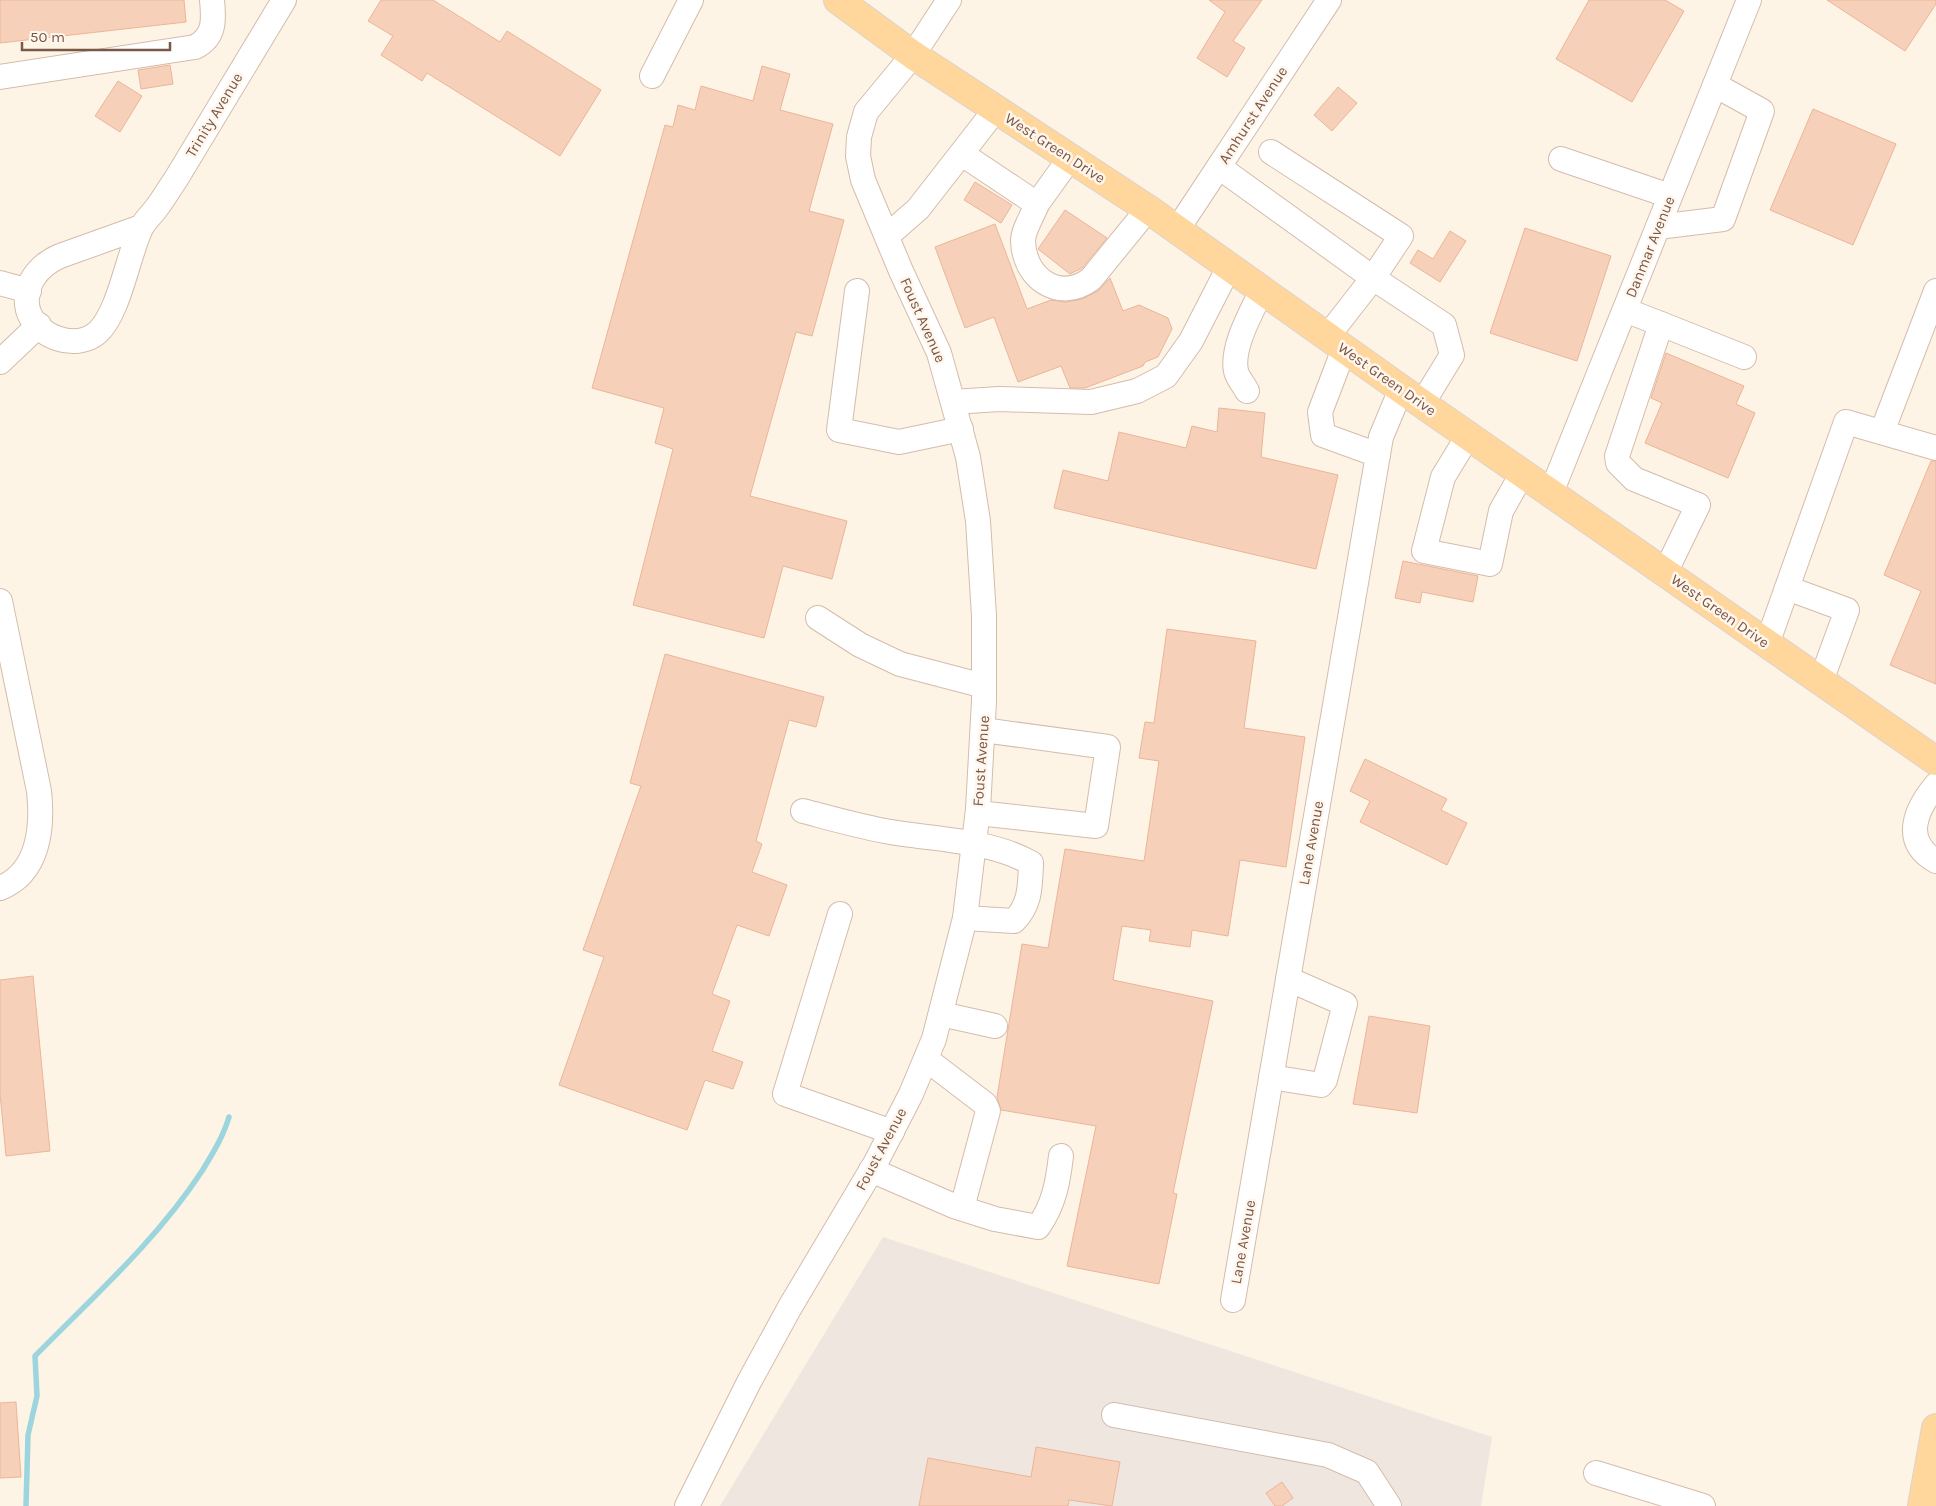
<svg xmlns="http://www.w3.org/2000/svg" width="1936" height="1506" font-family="Karla,sans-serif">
<rect width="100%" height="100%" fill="#fef4e5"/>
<path fill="#eee6df" d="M 883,1237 L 1492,1437 L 1481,1506 L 720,1506 Z"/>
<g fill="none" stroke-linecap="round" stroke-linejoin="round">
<path stroke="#9cd5dd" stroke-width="5.5" d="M 26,1506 L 28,1435 L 37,1396 L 35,1356 C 93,1297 157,1240 202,1171 C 213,1153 223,1137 229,1117"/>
</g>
<g fill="#f7d0b9" stroke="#ebb598">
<path d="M 0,0 L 184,0 L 186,22 L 0,43 Z"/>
<path d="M 381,0 L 433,0 L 500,42 L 507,31 L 601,90 L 560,156 L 427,73 L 422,81 L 381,55 L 393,36 L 368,21 Z"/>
<path d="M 1209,0 L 1262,0 L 1233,41 L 1245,48 L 1227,77 L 1197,58 L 1225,12 Z"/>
<path d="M 1589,0 L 1665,0 L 1684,11 L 1632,102 L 1556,59 Z"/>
<path d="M 1827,0 L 1936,0 L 1936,4 L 1905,51 Z"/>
<path d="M 170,65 L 173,84 L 141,89 L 138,70 Z"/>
<path d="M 762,66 L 790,74 L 780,110 L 833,124 L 809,211 L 844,220 L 812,336 L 796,332 L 750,496 L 847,521 L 832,579 L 783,566 L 764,638 L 633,605 L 673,449 L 655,443 L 664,408 L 592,388 L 665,125 L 673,127 L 678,105 L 695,110 L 701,86 L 753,101 Z"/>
<path d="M 118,81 L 142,96 L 120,132 L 95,116 Z"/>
<path d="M 1338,87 L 1357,103 L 1332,131 L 1314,115 Z"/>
<path d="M 1813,109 L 1896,144 L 1853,245 L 1770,210 Z"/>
<path d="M 975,182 L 1012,205 L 1001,223 L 964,200 Z"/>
<path d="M 1065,210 L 1107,238 L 1082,268 L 1070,274 L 1038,249 Z"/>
<path d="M 995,224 L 1027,309 L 1051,300 L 1066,302 L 1082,299 L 1098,291 L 1110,278 L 1123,311 L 1139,305 L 1168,318 L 1172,329 L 1158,357 L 1145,362 L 1143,366 L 1085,388 L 1070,388 L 1061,366 L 1018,382 L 994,317 L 965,328 L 935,247 Z"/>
<path d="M 1525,228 L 1611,256 L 1577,361 L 1490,333 Z"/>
<path d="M 1450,231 L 1466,241 L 1440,282 L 1410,263 L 1418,250 L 1433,259 Z"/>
<path d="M 1666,353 L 1744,386 L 1736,404 L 1755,413 L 1728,478 L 1645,443 L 1662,403 L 1651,398 Z"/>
<path d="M 1219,408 L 1265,413 L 1261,457 L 1338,475 L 1316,569 L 1054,508 L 1063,470 L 1108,481 L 1119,432 L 1186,448 L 1192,426 L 1217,432 Z"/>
<path d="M 1931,461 L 1936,461 L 1936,684 L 1890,665 L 1921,591 L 1884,575 Z"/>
<path d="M 1403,561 L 1478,576 L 1473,602 L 1422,592 L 1420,603 L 1395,598 Z"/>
<path d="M 1167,629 L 1256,641 L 1244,728 L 1305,737 L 1286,867 L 1240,860 L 1228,936 L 1192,930 L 1190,947 L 1149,941 L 1151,930 L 1122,926 L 1113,980 L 1213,1001 L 1173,1193 L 1177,1194 L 1159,1284 L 1067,1266 L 1096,1126 L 1001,1110 L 997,1097 L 1022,944 L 1048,948 L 1065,849 L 1144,861 L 1159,761 L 1139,758 L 1145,722 L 1154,723 Z"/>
<path d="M 665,654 L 824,697 L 816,727 L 789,720 L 756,841 L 762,844 L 752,872 L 787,885 L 769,936 L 737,925 L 712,994 L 730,1001 L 712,1051 L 743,1062 L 733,1089 L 705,1080 L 687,1130 L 559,1085 L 604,957 L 583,950 L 641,786 L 630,783 Z"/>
<path d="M 1365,759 L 1447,799 L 1441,810 L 1467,823 L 1447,865 L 1360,822 L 1370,801 L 1350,791 Z"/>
<path d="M 33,976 L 50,1151 L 6,1156 L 0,1094 L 0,980 Z"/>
<path d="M 1369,1016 L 1430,1026 L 1417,1113 L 1353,1104 Z"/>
<path d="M 16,1402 L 21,1477 L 0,1478 L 0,1403 Z"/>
<path d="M 1036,1447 L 1120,1462 L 1112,1506 L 1069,1500 L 1068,1506 L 919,1506 L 928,1458 L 1031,1477 Z"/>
<path d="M 1282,1482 L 1293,1498 L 1282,1506 L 1275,1506 L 1266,1493 Z"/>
</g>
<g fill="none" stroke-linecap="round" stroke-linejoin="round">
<g stroke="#d4bcac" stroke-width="26">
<g id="minor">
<path d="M 652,76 L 691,0"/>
<path d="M 0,77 L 195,47 C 215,37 214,20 212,0"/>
<path d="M 962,154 L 1037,204 L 1070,158"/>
<path d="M 1561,159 L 1670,196"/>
<path d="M 1219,167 L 1373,278 L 1401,236 L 1271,152"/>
<path d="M 1037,204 C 1033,215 1023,230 1023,241 C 1024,278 1059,303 1091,279 L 1148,209"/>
<path d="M 141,227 L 60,256 C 39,265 22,285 28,310 C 36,337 75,351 97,333 C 119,314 128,255 141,228 C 144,222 150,216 155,210 C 163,200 169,189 176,179 C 212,119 248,60 284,0"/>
<path d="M 1658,227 L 1723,219 L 1762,111 L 1715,85"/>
<path d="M 1177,230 L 1329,0"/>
<path d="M 887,236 L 918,209 L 996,109"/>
<path d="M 0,283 L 29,291"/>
<path d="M 857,291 L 839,430 L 899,442 L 961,429"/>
<path d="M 1625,310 L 1661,324 L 1617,456 L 1618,463 L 1634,479 L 1698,505 L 1665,573"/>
<path d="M 1661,324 L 1744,357"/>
<path d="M 1327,337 L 1373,278 L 1444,325 L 1452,355 L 1422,404"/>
<path d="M 1344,349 L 1320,412 L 1323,435 L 1378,455"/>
<path d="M 0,362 L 39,325"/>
<path d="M 1247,391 C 1244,385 1237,377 1236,371 C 1231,347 1252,311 1262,290"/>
<path d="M 953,402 L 999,399 L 1091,402 L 1137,391 L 1166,376 L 1191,341 L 1229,267"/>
<path d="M 1882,432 L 1936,291"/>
<path d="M 1468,436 L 1443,477 L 1424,551 L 1490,564 L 1501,511 L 1522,474"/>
<path d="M 1551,493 L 1749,0"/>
<path d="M 1787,588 L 1847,610 L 1821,681"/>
<path d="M 0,601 L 39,791 C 43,827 39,873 0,888"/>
<path d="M 818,618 L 860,645 L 900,664 L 984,686"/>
<path d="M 1767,644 L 1846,422 L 1936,448"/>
<path d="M 1936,785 C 1916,809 1901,841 1936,861"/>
<path d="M 803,811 C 830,818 858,826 885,831 C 933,840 988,839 1031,863 C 1030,885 1031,904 1014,921 L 965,918"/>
<path d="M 978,813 L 1096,826 L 1108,747 L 983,730"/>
<path d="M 840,914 L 785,1094 L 892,1132"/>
<path d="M 941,1014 L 995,1026"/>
<path d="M 926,1059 L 985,1104 L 988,1111 L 962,1208"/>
<path d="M 1271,1077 L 1321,1085 L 1325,1080 L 1345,1004 L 1288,979"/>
<path d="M 871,1170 L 954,1206 L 995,1219 L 1038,1227 C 1054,1205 1058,1182 1061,1156"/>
<path d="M 1233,1300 L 1381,437 L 1401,389"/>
<path d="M 1114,1415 L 1328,1455 L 1367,1472 L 1389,1506"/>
<path d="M 1596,1473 L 1703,1506"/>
<path d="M 687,1506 L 749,1382 L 790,1307 L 875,1164 L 911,1094 L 934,1039 L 965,918 L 978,809 L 984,701 L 984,616 L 978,521 L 968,457 L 939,353 L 901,271 L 863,180 L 858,156 L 859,137 L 866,112 L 913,55 L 949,0"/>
</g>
</g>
<g stroke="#dcd3cf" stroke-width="30">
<g id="major">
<path d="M 838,0 L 913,55 L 1148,209 L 1401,389 L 1936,761"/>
<path d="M 1922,1506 L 1936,1428"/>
</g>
</g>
<use href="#minor" stroke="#fff" stroke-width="24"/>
<use href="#major" stroke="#ffd69b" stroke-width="28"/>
</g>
<g text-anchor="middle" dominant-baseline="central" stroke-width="5" stroke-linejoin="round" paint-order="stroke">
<g font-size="15" fill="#7a5747" stroke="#fff7ed">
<text transform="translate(214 115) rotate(-59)">Trinity Avenue</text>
<text transform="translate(1253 115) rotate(-57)">Amhurst Avenue</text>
<text transform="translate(1055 148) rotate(33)">West Green Drive</text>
<text transform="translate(1650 247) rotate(-68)">Danmar Avenue</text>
<text transform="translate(923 320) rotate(66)">Foust Avenue</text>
<text transform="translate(1387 379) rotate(35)">West Green Drive</text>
<text transform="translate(1720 611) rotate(35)">West Green Drive</text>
<text transform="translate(981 761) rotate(-86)">Foust Avenue</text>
<text transform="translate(1311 843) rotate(-80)">Lane Avenue</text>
<text transform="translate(881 1149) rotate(-62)">Foust Avenue</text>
<text transform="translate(1243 1242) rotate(-80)">Lane Avenue</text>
</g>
</g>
<path d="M22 42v8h148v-8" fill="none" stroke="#7a5747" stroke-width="2.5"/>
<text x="30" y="42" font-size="15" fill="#7a5747" stroke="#fff7ed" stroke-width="4" paint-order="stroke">50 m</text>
</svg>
